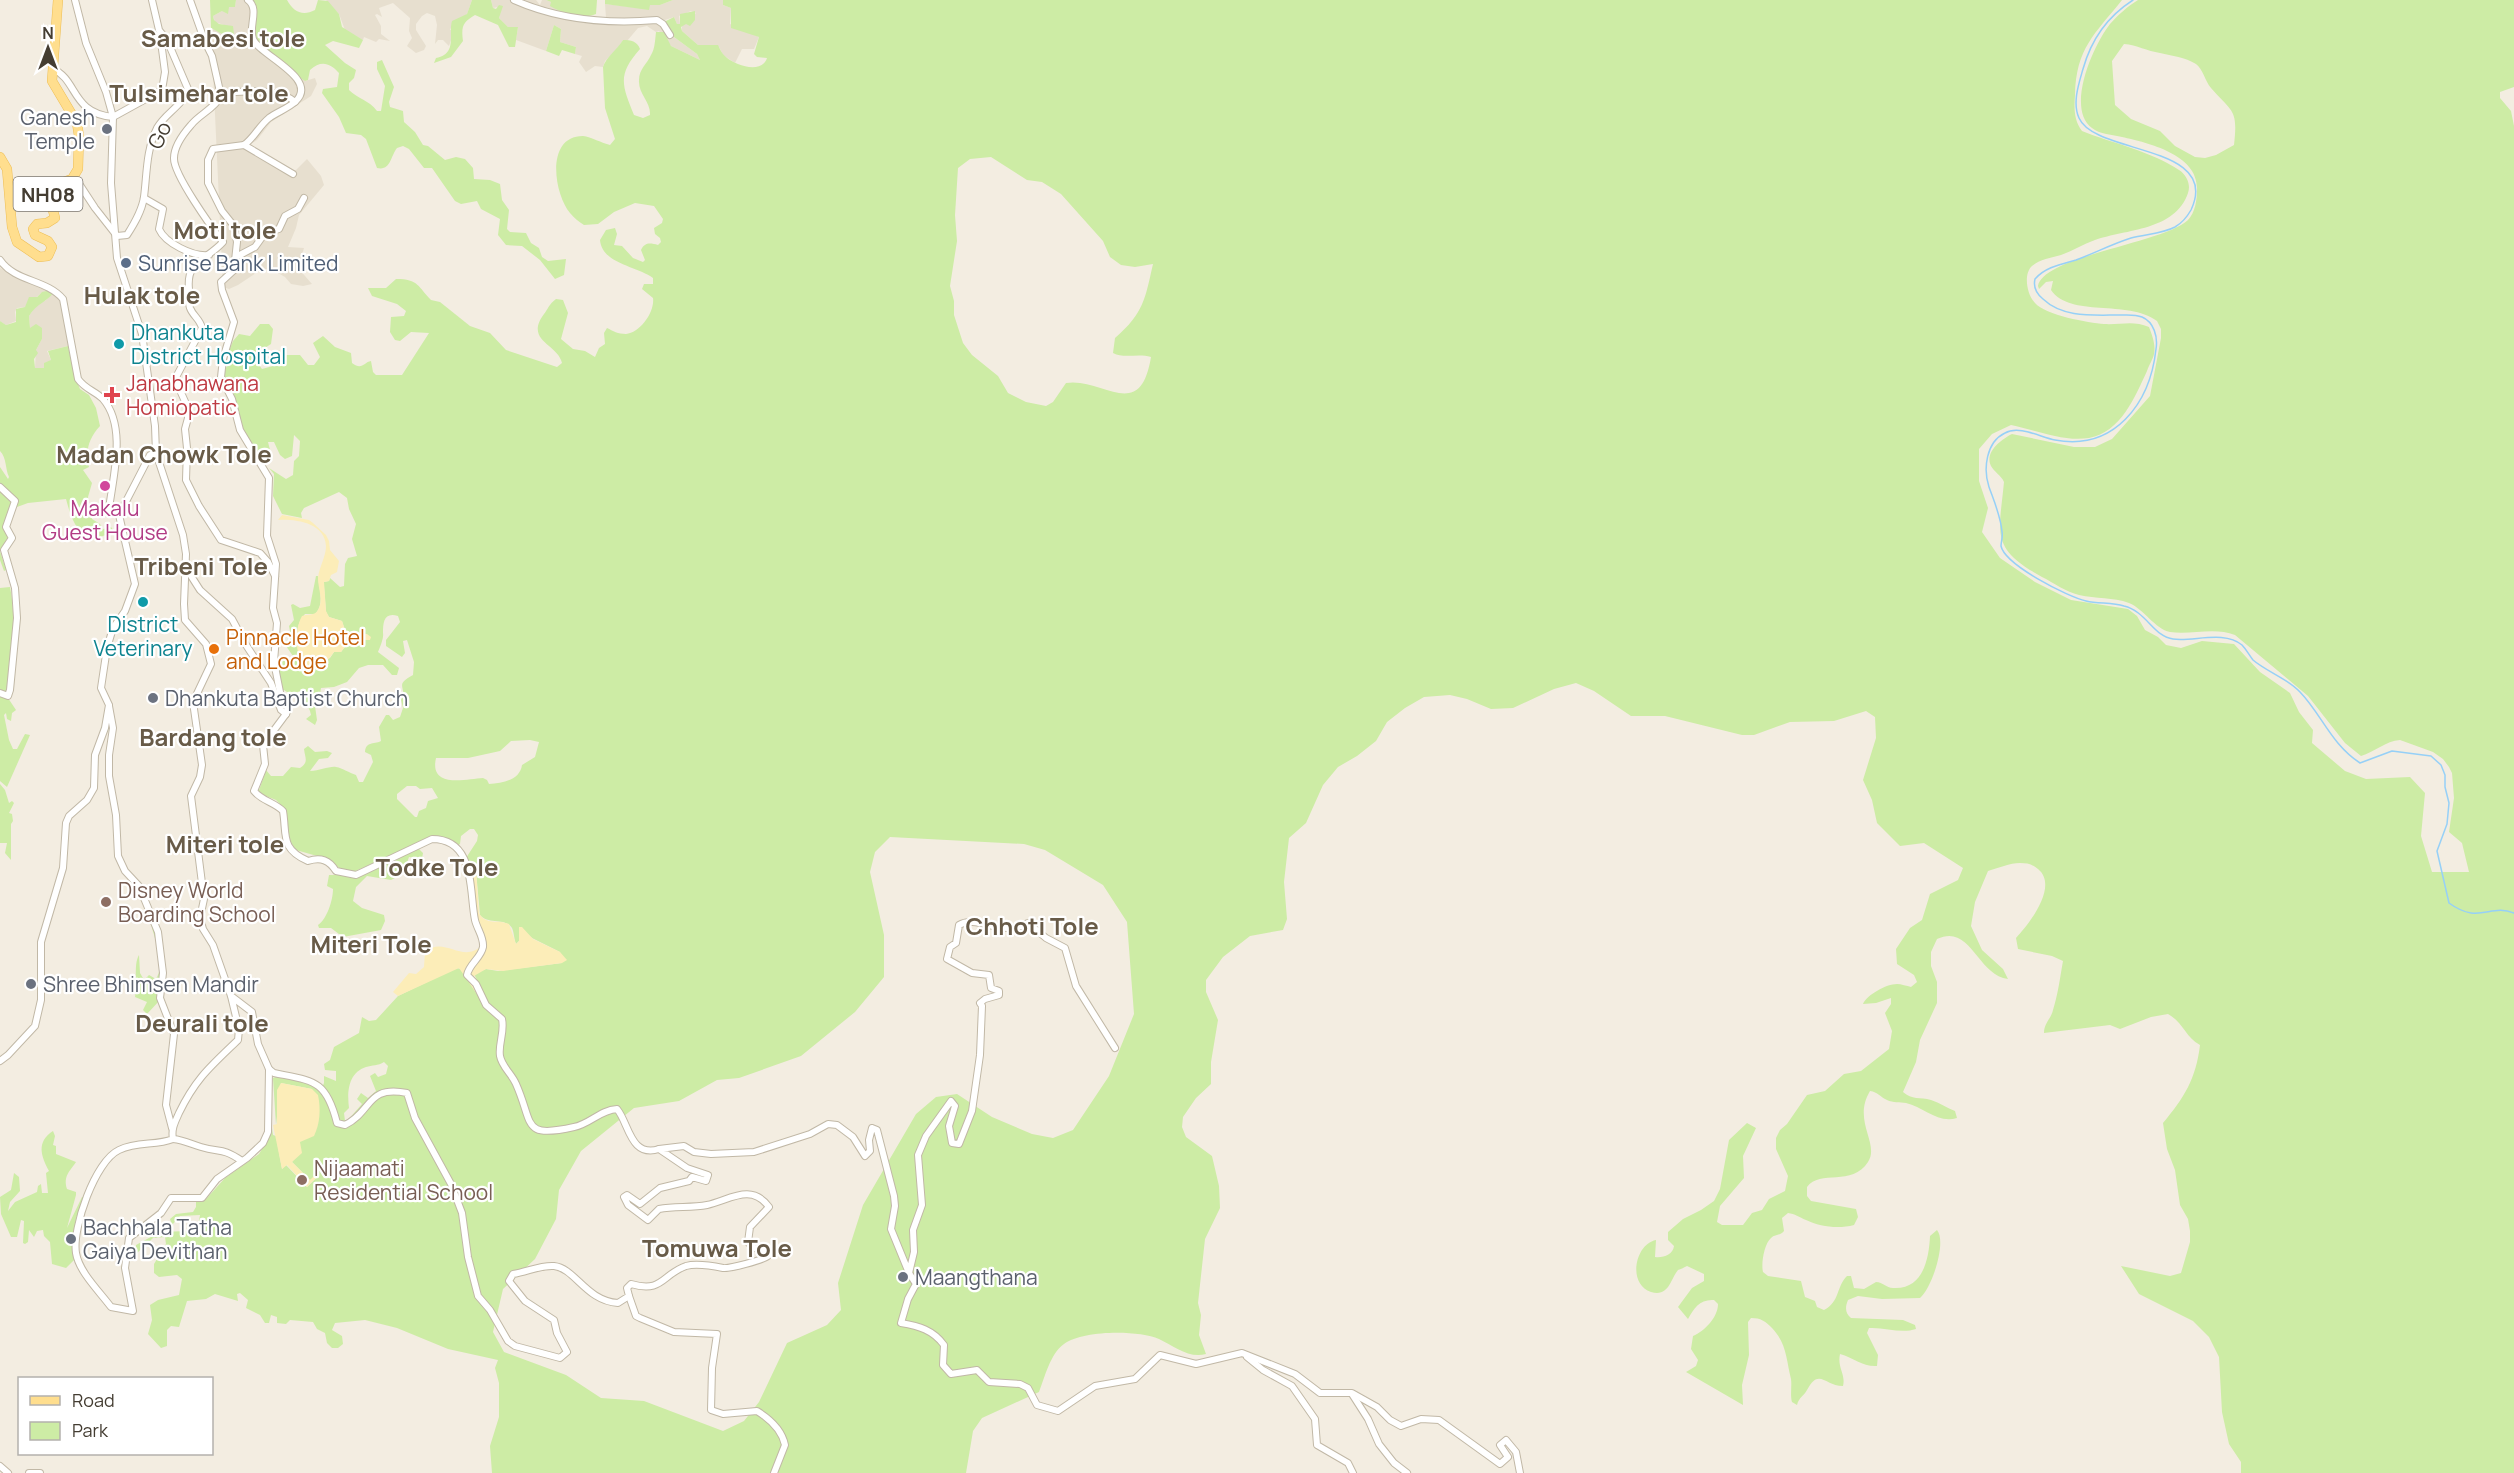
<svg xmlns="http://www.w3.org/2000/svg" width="2514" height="1473" font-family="Manrope,sans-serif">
<rect width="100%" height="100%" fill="#f3ede1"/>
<g fill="#e7dfcf">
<path d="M 236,0 L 251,0 L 305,81 L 315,78 L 317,84 L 311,96 L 271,122 L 257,140 L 249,145 L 292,170 L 296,170 L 307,159 L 321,176 L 324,185 L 299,215 L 296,228 L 288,247 L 304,248 L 298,268 L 312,284 L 303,286 L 291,284 L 285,277 L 271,269 L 262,269 L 238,285 L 229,289 L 223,287 L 211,28 L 222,33 L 227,26 L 215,22 L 213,16 L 229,7 L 235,7 Z"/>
<path d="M 326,0 L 472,0 L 467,14 L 450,29 L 453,34 L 449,46 L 443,40 L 438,40 L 435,44 L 437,25 L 435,16 L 427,13 L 422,16 L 416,24 L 416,30 L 426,46 L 424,50 L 416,53 L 407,46 L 412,38 L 409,31 L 410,18 L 393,3 L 379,8 L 382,17 L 377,14 L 375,15 L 381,26 L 381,34 L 390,41 L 379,39 L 376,42 L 364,37 L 363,40 L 345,30 L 339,14 Z"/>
<path d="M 491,0 L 536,0 L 540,5 L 542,0 L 546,0 L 586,17 L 606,18 L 605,4 L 649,9 L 649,5 L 660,5 L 673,0 L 723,0 L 723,5 L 731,8 L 730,24 L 759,37 L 754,49 L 742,49 L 735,63 L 723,55 L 719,47 L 698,45 L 682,31 L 682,26 L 696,13 L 691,11 L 679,16 L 680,24 L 677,24 L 674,17 L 665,20 L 674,37 L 697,54 L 700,60 L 671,46 L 659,31 L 656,32 L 647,26 L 638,28 L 627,41 L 623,40 L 617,49 L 605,61 L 603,67 L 595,66 L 586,72 L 579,62 L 582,56 L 575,54 L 576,47 L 560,42 L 561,29 L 554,25 L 546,51 L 516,40 L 518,27 L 508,27 L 499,18 L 502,6 L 493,8 Z"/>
<path d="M 0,268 L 51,290 L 41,293 L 25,307 L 17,308 L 15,312 L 16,321 L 6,325 L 0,321 Z"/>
<path d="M 54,292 L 60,300 L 67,324 L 68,346 L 47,351 L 51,360 L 45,368 L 35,368 L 36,350 L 42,339 L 30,328 L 29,316 L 38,303 L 45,301 Z"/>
</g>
<g fill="#cdeca5" fill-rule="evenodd">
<path d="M 210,0 L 236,0 L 235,7 L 229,7 L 228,14 L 222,11 L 213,16 L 214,20 L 219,24 L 233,26 L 234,34 L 224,35 L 211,28 Z"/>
<path d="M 251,0 L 287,0 C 293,11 302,17 315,10 L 318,0 L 328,1 L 339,14 L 342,27 L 363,40 L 359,48 L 333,41 L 325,45 L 345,63 L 356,70 L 354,78 L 349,83 L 349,90 C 358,99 369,100 377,111 L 381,111 L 385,86 L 377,69 L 377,62 L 382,60 L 394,87 L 389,102 L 390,107 L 403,111 L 404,122 L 415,132 L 423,145 L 428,146 L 445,160 L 456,157 L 465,159 L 473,168 L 474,179 L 490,180 L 500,184 L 502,200 L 509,210 L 507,229 L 510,232 L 526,233 L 531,243 L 539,248 L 542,257 L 548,261 L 566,259 L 564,275 L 555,279 L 540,260 L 522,246 L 506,245 L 498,235 L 500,219 L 481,209 L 477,201 L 461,204 L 455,201 L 432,168 L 424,168 L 409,149 L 403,146 L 397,148 C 390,157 391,171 377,168 L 366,139 L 361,135 L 346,133 L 339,117 L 322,93 L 323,89 L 337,87 L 339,73 C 330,63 321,60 310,70 L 308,80 L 305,81 L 275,60 L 253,37 Z"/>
<path d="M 472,0 L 491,0 L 493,8 L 496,9 L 499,5 L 503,6 L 499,18 L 508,27 L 518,27 L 515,47 L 509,47 L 498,25 L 475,15 C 463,22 461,26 463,41 L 451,57 L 434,63 L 436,58 C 458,54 448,34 452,21 L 467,14 Z"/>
<path d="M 546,0 L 597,0 L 596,14 C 582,20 562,13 550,6 L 551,2 Z"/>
<path d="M 605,0 L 673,0 L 660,5 L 650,5 L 649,10 L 605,4 Z"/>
<path d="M 723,0 L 2122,0 C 2095,34 2076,48 2075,95 C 2074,109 2074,120 2082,131 C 2112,143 2153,152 2179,170 C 2187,175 2191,185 2188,193 C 2175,231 2126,229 2095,240 C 2083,244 2073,251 2061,255 C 2051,258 2040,259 2032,266 C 2023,274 2027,295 2035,303 C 2045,315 2089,323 2104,324 C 2121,325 2133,320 2149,327 C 2152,335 2156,345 2154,354 C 2153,359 2149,365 2147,371 C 2135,397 2121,432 2089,438 C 2063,442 2036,430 2011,425 L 1992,434 L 1979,449 L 1979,481 L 1988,508 L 1982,532 L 2000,558 L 2035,582 L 2071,600 L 2128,609 L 2137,616 L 2145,630 L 2158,637 L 2166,645 L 2181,648 L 2202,641 L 2234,644 L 2260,672 L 2290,693 L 2299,712 L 2313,730 L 2312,743 L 2345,771 L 2366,779 L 2410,777 L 2425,793 L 2421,836 L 2432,872 L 2469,872 L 2462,843 L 2449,832 L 2454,798 L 2452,773 L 2449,767 L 2443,759 L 2433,752 L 2400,740 C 2386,741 2374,752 2361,756 L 2345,743 L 2308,696 L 2235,635 C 2215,627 2191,635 2170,632 C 2155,629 2144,609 2129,603 C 2113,597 2096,599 2079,595 C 2066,592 2054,583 2042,577 C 1990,548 1999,535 2004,482 C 2001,475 1994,472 1991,466 C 1984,452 2002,439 2012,434 L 2074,447 L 2095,447 L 2112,439 L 2150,396 L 2161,338 L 2161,329 L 2157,321 C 2127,299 2070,318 2051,290 L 2053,281 L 2046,282 L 2039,289 L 2038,286 C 2043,256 2164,243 2188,220 C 2195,213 2197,200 2197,190 C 2199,155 2149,143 2122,137 C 2113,135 2099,134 2092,128 C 2065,108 2094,44 2110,24 C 2118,15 2128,6 2138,0 L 2514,0 L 2514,87 L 2500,92 L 2500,98 L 2511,111 L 2514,126 L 2514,1473 L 2241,1473 L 2241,1462 L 2229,1444 L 2222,1412 L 2219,1357 L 2209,1337 L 2193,1321 L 2139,1294 L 2121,1266 L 2170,1276 L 2181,1273 L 2190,1242 L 2190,1231 L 2188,1219 L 2180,1205 L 2175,1170 L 2167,1149 L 2163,1123 C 2184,1098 2196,1079 2200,1045 C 2185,1037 2184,1023 2168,1014 L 2151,1017 L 2120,1029 L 2110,1025 L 2044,1033 C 2044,1023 2051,1019 2053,1010 C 2058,994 2060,978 2063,961 L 2052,956 L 2018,949 L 2016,938 C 2029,924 2059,886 2038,869 C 2032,864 2027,863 2020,863 C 2010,863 1998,868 1988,871 L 1975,902 L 1971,926 L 1982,950 L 2003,969 L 2008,979 C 1977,975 1971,923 1937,939 L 1931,952 L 1931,966 L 1937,982 L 1937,1003 L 1920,1040 L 1916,1062 L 1903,1092 C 1912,1100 1920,1097 1931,1100 C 1940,1103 1947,1108 1955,1111 L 1957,1118 C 1938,1124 1924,1107 1906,1103 C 1900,1102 1893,1103 1887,1100 C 1880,1097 1878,1092 1870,1091 C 1852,1121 1880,1144 1868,1162 C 1852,1187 1820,1169 1807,1187 L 1807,1196 L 1811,1201 L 1856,1209 L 1858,1217 L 1854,1225 C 1839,1229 1820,1227 1806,1220 C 1799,1217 1795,1214 1788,1213 L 1782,1218 L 1784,1231 C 1780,1236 1775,1234 1771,1238 C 1764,1244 1761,1264 1763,1272 L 1768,1276 L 1801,1281 L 1805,1297 L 1815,1301 L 1817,1307 L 1824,1310 C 1840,1302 1836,1287 1847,1276 L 1851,1276 L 1854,1288 L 1864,1289 L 1876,1282 C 1883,1282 1886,1288 1893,1288 C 1923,1290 1929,1259 1930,1236 L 1937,1230 C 1947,1242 1932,1288 1920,1298 L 1882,1299 L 1858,1296 L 1848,1300 C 1845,1307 1845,1313 1851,1318 L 1903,1320 L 1915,1325 L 1916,1329 C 1901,1334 1885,1327 1869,1328 L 1867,1333 L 1878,1355 L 1877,1366 C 1863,1367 1854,1358 1840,1354 C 1837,1368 1846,1374 1843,1386 C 1825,1386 1819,1367 1807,1390 C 1804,1396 1799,1397 1797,1405 L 1792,1402 C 1790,1395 1792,1386 1791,1379 C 1786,1359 1787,1344 1772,1328 C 1765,1321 1761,1318 1751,1318 L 1748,1322 L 1749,1355 L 1742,1385 L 1743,1405 L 1686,1372 L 1696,1366 L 1698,1360 L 1691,1349 L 1693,1336 C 1705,1331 1718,1317 1718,1304 L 1714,1300 C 1700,1299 1694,1308 1688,1319 L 1678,1307 L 1692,1288 L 1704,1281 L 1704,1274 L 1687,1266 C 1685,1267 1679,1270 1678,1270 C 1670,1280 1669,1297 1651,1292 C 1627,1284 1635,1244 1656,1240 L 1655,1257 C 1663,1258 1673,1255 1674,1246 L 1668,1240 L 1668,1232 L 1683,1219 L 1701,1210 L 1714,1201 L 1720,1189 L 1729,1140 L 1747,1123 L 1756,1128 L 1743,1156 L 1744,1178 L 1720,1206 L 1717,1222 L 1722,1225 L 1743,1225 L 1752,1213 L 1762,1210 L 1769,1199 L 1785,1191 L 1788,1176 L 1776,1149 L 1776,1138 L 1780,1130 L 1787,1124 L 1807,1095 L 1825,1091 L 1844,1074 L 1861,1071 L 1889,1049 L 1892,1031 L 1885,1013 L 1891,1004 L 1891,998 L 1876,1003 L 1863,1004 C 1867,995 1886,984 1897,984 C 1901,984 1907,986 1911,987 L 1917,982 L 1914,975 L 1897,964 L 1896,949 L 1910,928 L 1922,920 L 1930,894 L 1958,880 L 1963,868 L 1924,843 L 1900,846 L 1877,823 L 1872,800 L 1863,780 L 1876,738 L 1875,717 L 1866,711 L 1834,721 L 1790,722 L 1754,735 L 1742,735 L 1665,716 L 1631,716 L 1594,691 L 1576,683 L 1554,689 L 1513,708 L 1491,709 L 1467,699 L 1450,695 L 1424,697 L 1405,708 L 1387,722 L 1376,741 L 1357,756 L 1338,767 L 1323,785 L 1306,823 L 1289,838 L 1284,882 L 1287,919 L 1283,930 L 1250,936 L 1223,957 L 1206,980 L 1206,992 L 1218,1020 L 1211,1062 L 1211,1084 L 1196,1098 L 1183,1117 L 1182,1127 L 1186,1137 L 1212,1156 L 1219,1186 L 1220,1208 L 1205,1239 L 1198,1303 L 1201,1315 L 1199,1335 L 1206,1354 C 1189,1359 1174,1346 1159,1339 C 1138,1330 1083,1330 1064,1344 C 1050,1354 1045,1377 1039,1392 L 982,1418 L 973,1431 L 966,1473 L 492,1473 L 490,1446 L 499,1417 L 499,1383 L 495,1368 L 498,1360 L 448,1349 L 397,1328 L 365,1320 L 335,1323 L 332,1330 L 342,1336 L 343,1344 L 338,1348 L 332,1348 L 327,1343 L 325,1333 L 317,1329 L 313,1322 L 290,1320 L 286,1324 L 277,1323 L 277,1317 L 271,1315 L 269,1323 L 265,1323 L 260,1315 L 246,1308 L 248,1300 L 240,1293 L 237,1294 L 238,1301 L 215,1294 L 206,1299 L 187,1301 L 179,1327 L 171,1326 L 167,1330 L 167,1346 L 161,1348 L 148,1334 L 152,1320 L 150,1305 L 158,1300 L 179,1295 L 182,1279 L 177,1275 L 159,1277 L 154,1273 L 154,1264 L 166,1244 L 165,1237 L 153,1238 L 136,1254 L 136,1245 L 160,1232 L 188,1231 L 198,1227 L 200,1215 L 180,1216 L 172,1225 L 170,1219 L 176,1214 L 193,1212 L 196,1207 L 196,1200 L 206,1199 L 225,1178 L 259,1154 L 265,1144 L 271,1121 L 273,1135 L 276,1136 L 282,1169 L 286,1165 L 307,1187 L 316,1178 L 310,1180 L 292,1162 L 300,1142 L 312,1089 L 281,1083 L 276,1125 L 273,1078 C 288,1071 307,1082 322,1088 L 324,1083 L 324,1076 L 336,1081 L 336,1071 L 325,1070 L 324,1064 L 330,1060 L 334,1047 L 359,1033 L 362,1017 L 369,1021 L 376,1020 L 398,996 L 456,968 L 462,969 L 479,998 L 479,984 L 474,974 L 486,969 L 498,971 L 562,963 L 560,952 L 532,938 L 519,927 L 519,941 L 516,944 C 514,939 514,932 512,928 C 505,917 488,925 480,915 L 476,871 L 466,858 L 477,841 L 478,835 L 474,829 L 470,829 L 461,836 L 460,844 L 457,846 L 435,836 L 353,872 L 340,869 L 331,860 L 296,850 L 285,834 L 286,813 L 283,807 L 276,800 L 258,793 L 266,770 L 271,776 L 283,776 L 291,767 L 300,768 C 309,762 305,758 304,749 L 308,746 L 315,752 L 327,751 L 332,753 L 328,758 L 319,759 L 310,771 C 320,771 329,766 336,767 C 343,768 349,773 356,775 L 359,782 L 363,782 L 373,762 L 371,755 L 365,752 C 366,741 373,745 381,741 L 379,727 L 386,715 L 389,715 L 393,720 L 400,717 L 403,708 L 401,700 C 408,686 393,686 413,675 L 414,662 L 407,640 L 403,641 L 405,653 L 402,657 L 386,646 L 386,640 L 400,622 L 398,616 C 384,612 383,622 383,633 C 384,638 380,647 378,652 L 399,668 L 397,675 L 392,675 L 383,665 L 368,665 L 359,668 L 347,682 L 334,687 L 321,688 L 319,700 L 315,706 L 317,720 L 315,725 L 306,719 L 311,715 L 310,711 L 301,691 L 290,694 L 284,690 L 281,692 L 275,661 L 295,659 L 286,646 L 291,636 L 289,626 L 294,620 L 291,605 L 293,604 L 300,608 L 310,606 L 316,576 L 318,576 C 319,589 325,604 315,614 L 305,614 C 292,628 299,645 301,661 L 311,666 L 330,658 L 334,652 L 341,652 L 350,640 L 364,641 L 363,634 L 349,635 L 346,633 L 342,621 L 329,617 L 326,612 L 324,586 L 324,582 L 329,581 L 330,578 L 340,587 L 344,586 L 345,564 L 348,558 L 357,556 L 352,539 L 356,524 L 349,509 L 347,498 L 339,492 L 304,508 L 301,513 L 302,518 L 282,514 L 273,496 L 274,474 L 269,468 L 286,479 L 293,475 L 294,461 L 299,456 L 300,441 L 294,435 L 292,456 L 285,459 L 280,455 L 274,442 L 268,442 L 272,458 L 268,460 L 254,452 L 241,436 L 240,418 L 223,376 L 229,360 L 229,351 L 233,341 L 239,334 L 250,336 L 260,324 L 269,324 L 273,329 L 271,344 L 260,351 C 258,358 257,364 262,369 L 273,366 L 275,352 L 279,350 L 282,355 L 300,355 L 308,365 L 314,365 L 320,357 L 313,343 L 323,336 L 335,347 L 351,353 L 352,363 C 362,371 364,362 371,361 L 373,372 L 376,375 L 402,375 L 429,333 L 411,332 L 400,341 L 395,340 L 390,332 L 391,317 L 404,316 L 406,311 L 397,304 L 372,296 L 368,288 L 386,288 L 396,279 C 419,279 418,287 431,300 L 440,302 L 470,326 L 490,333 L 506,350 L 557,367 L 562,363 C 558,344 524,341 544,314 C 548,309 549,304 556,299 L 563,300 L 568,313 L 561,339 L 573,349 L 585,351 L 595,357 L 599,348 L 605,344 L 604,333 L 607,328 C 613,331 618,334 626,334 C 640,333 655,312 653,298 L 642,289 L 644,284 L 653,284 L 653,278 C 637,266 602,264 600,240 L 606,230 L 615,228 L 617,234 L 614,245 L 622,246 L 633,258 L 643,262 L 645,260 L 641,250 C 645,242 650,243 658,245 L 661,242 L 660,238 L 655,234 L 654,228 L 662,223 L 663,219 L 654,206 L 635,203 L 614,212 L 598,224 L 584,225 C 579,222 574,218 570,213 C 554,194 545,136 583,136 C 591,137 602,143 610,145 L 615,139 L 605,108 L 603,67 C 606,57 617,50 623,40 C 631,40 637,41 640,49 C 617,75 622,85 634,115 L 643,118 L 650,115 C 651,102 638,94 639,80 C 639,69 647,64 651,55 C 655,49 655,40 656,32 L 664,32 L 671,46 L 700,60 L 697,54 L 674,37 L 664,22 L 674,17 L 677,24 L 680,24 L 680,14 L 695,11 L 695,20 L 690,26 L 686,24 L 681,27 L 682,31 L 698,45 L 718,45 C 720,49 722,54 726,57 C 736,66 762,74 767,58 L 757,57 L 754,54 L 759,37 L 731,28 L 731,8 L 723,5 ZM 2124,44 C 2137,45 2147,51 2160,53 C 2172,56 2185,57 2196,64 C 2203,69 2205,81 2211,88 C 2233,113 2238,109 2234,145 L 2216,155 L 2205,158 L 2195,157 L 2175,146 L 2160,131 L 2131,119 L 2115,105 L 2112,61 ZM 991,157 L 1027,180 L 1042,182 L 1061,194 L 1103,241 L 1110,257 L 1121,265 L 1135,267 L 1153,264 C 1145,299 1144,313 1115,338 L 1113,353 C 1124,359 1138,353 1151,357 C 1140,424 1103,377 1066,383 L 1053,402 L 1046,406 L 1026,402 L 1008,393 L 998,376 L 972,355 L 963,343 L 954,315 L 954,301 L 950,286 L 957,241 L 955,215 L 958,168 L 970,159 ZM 530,740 L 539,742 L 535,757 L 522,765 C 520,780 503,783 489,784 L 487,780 L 483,778 C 466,779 429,789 436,758 L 468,758 L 500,751 L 511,741 ZM 407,786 L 416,786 L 420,789 L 432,788 L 438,798 L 428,801 L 426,808 L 419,811 L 417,817 L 415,817 L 397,799 L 397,794 ZM 890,837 L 1024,844 L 1045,850 L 1103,885 L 1127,922 L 1134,1014 L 1109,1076 L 1073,1130 L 1053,1138 L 1032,1134 L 992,1117 L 957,1094 L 936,1097 L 916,1114 L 863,1205 L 838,1283 L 841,1310 L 827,1325 L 787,1343 L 759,1402 L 744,1421 L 723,1431 L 644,1401 L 601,1398 L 566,1375 L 504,1352 L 493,1332 L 503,1289 L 535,1259 L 556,1219 L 559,1190 L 581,1151 L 634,1108 L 679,1101 L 717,1080 L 739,1078 L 801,1056 L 855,1012 L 884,977 L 884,935 L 870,872 L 875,852 ZM 384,1062 L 388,1066 L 386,1074 L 378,1077 L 375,1073 L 370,1076 L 376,1091 L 368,1098 L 361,1093 L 357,1099 L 362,1104 L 347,1121 L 345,1121 L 344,1113 L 349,1108 C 347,1092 348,1073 366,1067 C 372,1065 378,1066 384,1062 Z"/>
<path d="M 554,25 L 561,29 L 560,42 L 576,47 L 575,54 L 562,50 L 559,56 L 546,51 Z"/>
<path d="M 51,290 L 54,292 C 46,303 37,303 29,316 L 30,328 L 36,324 L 42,328 L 42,339 L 36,350 L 38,353 L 34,359 L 35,368 L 44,368 L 44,363 L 51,360 L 48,351 L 68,346 L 74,374 L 80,389 L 89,395 L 96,408 L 100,426 C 89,438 85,450 89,467 L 83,470 L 92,483 L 88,497 L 92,519 L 100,524 L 103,529 L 111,527 L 114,531 C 83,549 73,526 66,499 L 28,503 L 17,507 L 15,500 L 0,485 L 0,467 L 8,479 L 9,477 C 5,469 7,458 0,451 L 0,321 L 6,325 L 16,322 L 16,309 L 25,307 L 29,297 L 37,297 L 42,292 Z"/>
<path d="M 0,488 L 14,503 L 9,512 L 8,537 L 0,551 L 6,570 L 4,571 L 0,560 Z"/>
<path d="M 10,587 C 17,621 11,658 8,693 L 0,691 L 0,588 Z"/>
<path d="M 0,696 L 8,698 L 16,710 L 12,713 L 11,721 L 7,719 L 6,713 L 4,715 L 9,740 L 13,749 L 17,749 L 25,734 L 30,735 L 7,787 L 0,781 Z"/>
<path d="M 0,784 L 5,790 L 9,803 L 12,801 L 14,803 L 9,813 L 12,814 L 13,821 L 11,824 L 11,860 L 5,853 L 7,843 L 0,843 Z"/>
<path d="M 417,847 L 423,853 L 422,859 L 409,857 L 403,874 L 391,880 L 367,876 L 356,887 L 353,901 L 362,908 L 384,915 L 385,921 L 381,930 L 343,937 L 331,928 L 319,928 L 318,925 C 327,919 333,900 333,889 L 327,886 L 329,875 L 349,875 Z"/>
<path d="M 151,924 L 153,924 L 162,972 L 160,1000 L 147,1014 L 143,1010 L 147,1002 L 135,997 C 138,984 133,965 139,955 L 140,973 L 144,980 L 149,975 L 156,979 C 166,964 155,941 151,924 Z"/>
<path d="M 53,1131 L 55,1136 L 53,1145 L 56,1146 L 56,1154 L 76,1162 C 70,1171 63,1176 67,1189 L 76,1192 L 76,1195 L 67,1228 L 82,1197 L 85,1197 L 76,1218 L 75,1259 L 66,1268 L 52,1264 L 50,1242 L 44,1236 L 43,1230 L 37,1231 L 34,1237 L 29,1230 L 28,1242 L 25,1244 L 23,1243 L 24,1221 L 21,1220 L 17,1237 L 11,1237 L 1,1214 L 0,1197 L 11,1190 L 14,1173 L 19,1177 L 20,1191 L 10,1202 L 8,1211 L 15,1202 L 37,1192 L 38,1186 L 41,1184 L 42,1193 L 48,1193 L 46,1173 L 49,1171 C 41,1156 36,1142 53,1131 Z"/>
</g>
<g fill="#fcedb8">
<path d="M 282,515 L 309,520 L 313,523 L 326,535 L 329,541 L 330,550 L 339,561 L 337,572 L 331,575 L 329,581 L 324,582 L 326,611 L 329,617 L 342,621 L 346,633 L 349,635 L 367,634 L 371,637 L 370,640 L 350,640 L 341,652 L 334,652 L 327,661 L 316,662 L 308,668 L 305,668 C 295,655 294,630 302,616 C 307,614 315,616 318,610 C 324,601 318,589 318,578 C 319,567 326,557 326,546 C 325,523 296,519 278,520 Z"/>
<path d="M 466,858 L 476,871 L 479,913 C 486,926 498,919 509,924 L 516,944 L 519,941 L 519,927 L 522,927 L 533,939 L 560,952 L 567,960 L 562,963 L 503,971 L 486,969 L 474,976 L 479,984 L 481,1000 L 459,968 L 398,996 L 393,992 L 409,973 L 416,974 L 424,967 L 425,952 C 444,935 462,964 481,946 Z"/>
<path d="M 281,1083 L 312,1089 L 318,1095 C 321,1109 320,1124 314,1136 L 300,1142 L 302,1153 L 292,1162 L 310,1180 L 314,1176 L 316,1178 L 307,1187 L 287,1165 L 282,1169 L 273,1125 L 277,1124 L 277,1090 Z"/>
</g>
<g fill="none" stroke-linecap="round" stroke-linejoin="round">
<path stroke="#96d0f7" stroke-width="1.5" d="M 2133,0 C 2108,16 2091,40 2083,69 C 2079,83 2072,103 2079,118 C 2095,155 2222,144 2191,210 C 2187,217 2182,223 2175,227 C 2162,234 2145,234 2131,238 C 2112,244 2095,253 2076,260 C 2062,264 2045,267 2035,279 C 2033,287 2037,294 2043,299 C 2063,318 2093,315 2119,315 C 2127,315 2135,314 2142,317 C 2154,322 2158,337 2156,349 C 2150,404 2114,451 2055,440 C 2040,437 2019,425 2005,433 C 1986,442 1983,469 1989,487 C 1994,501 2001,517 2002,532 C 2003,537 2001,542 2001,546 C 2005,565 2068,597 2086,601 C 2099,604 2112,602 2124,606 C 2146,611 2154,637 2173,639 C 2193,642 2224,630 2242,645 C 2246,649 2249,655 2253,660 C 2267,672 2287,678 2300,692 C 2322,715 2331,744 2360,763 L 2392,751 L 2431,756 L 2441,765 L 2445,775 L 2445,787 L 2449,803 L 2447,824 L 2437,851 L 2449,903 C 2479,925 2490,903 2514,913"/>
<g stroke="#c1b8a6" stroke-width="8">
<g id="minor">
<path d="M 75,0 L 86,43 L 106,92 L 113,117 L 111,183 L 117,258 L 142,334 L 155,426 L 156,453 L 150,455 L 119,515"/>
<path d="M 190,0 L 205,42 L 212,56 L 221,96 C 214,109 200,114 191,125 C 184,133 174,147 174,158 C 173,174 212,228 223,242 C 206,261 186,260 189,289 C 189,295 188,302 190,308 C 193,316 200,319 202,328 L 175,379 L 187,406 L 188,418 L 185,429 L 187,448 L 186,480 L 199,506 L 221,540 L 260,553 L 268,562 L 275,576"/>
<path d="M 248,0 C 260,9 248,27 253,39 C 259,55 319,78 296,101 C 289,108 277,112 269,118 C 259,126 254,138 244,145 L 213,149 L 208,160 L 208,183 L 222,211 L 234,226 L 237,242 L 234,270 L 221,282 L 222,290 L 234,322 L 223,359 L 221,377 L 232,399 L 240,430 L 269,478 L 267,536 L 276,564 L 273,608 L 277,623 L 274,662 L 281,697 L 288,709 L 286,714"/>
<path d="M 514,0 C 559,20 610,24 657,20 L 663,24 L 670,35"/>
<path d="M 53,69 C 78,80 71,113 113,117 L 162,90 L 165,72 L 160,34"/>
<path d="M 234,92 C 253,91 281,89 295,102"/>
<path d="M 244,145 L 293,174"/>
<path d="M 74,176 L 95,208 L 117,236 L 127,235 C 134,224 142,211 144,197 C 147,174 146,150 157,128 C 165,113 183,106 188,89 L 167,40 L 159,30 L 152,0"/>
<path d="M 144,198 L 163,209 L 159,229 C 165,243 193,257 209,255"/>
<path d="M 236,257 L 255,247 L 265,233 L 279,229 L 285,216 L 298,209 L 304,198"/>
<path d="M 0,260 C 15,282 46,279 63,299 L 78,379 C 85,389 95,391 103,399 C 127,427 113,476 109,509 L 119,515 L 135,584 L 125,611 L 113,628 L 107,648 L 101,688 L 109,705 L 105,728 L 95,755 L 94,788 L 87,800 L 69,816 L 66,823 L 63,868 L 41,942 L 41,1000 L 35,1026 L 8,1055 L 0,1061"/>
<path d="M 156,453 L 183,535 L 186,554 L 184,604 L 185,620 L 206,644 L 211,664 L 193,702 L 202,765 L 200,777 L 191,796 L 204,899 L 200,918 L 203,929 L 213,945 L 231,996 L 239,1029 L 238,1040 C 211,1066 196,1078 179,1113 C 175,1122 171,1129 173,1139 C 155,1146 138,1141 119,1150 C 95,1161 72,1228 76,1253 C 79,1272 100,1292 111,1307 L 133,1311 L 125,1268 L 129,1238 L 161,1213 L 171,1198 L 202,1198 L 217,1179 L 247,1158 L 263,1143 L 268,1132 L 269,1069 L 258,1044 L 252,1012 L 231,996"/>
<path d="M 0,487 L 15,501 L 6,527 L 12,538 L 4,550 L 15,588 L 17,618 L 10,690 L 8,696 L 0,693"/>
<path d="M 186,568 L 200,590 L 232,619 L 246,645 L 271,683 L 281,710 L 286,714"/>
<path d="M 109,706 L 113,728 L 109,755 L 109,776 L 116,815 L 118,856 L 125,871 L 139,886 L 158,932 L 163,973 L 160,998 L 174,1034 L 166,1105 L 172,1128"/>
<path d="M 286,714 L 263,745 L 265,764 L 254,791 C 262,801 274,802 283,811 C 287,835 280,849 308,861 C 321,857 329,860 336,871 L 356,875 L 432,839 C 476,839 469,892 475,920 C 477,929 484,937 483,947 C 481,958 469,964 467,975 L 476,984 L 486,1005 L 502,1019 C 505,1032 498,1044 500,1056 C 502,1067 512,1074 516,1084 C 534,1124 521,1139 574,1127 C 590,1124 600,1110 617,1109 C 629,1123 630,1158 659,1149"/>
<path d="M 269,1069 L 274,1073 C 313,1081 326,1079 337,1123 L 345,1125 C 373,1111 366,1085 407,1093 L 415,1118 L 451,1184 L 462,1213 L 468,1257 L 478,1296 L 490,1310 L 508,1341 L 515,1346 L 560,1358 L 567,1352 L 557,1333 L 554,1320 L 525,1301 L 509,1281 L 513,1274 C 527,1272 540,1265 554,1266 C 575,1268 586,1301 618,1303 L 629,1296 L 627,1288 L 631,1284 C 663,1293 661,1275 686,1266 C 697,1263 713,1266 723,1268 C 729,1269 763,1260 768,1256 L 766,1252 L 752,1247 L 748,1242 L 750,1227 L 769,1207 C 751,1182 728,1201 707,1205 C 691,1208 675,1206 659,1209 L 648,1220 L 628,1205 L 624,1197 L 627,1195 L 640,1204 L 660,1188 L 689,1181 L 692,1177 L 706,1181 L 708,1175 L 687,1168 L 659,1149 L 684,1146 L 694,1152 L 711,1154 L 754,1152 L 810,1134 L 828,1124 L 837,1125 L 853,1137 L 865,1156 L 870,1151 L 869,1140 L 872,1128 L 877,1130 L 894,1196 L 895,1206 L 891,1229 L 909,1273 L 914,1252 L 913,1230 L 922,1205 L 918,1155 L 926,1136 L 951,1101 L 955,1106 L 949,1126 L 952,1143 L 959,1144 L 972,1111 L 980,1055 L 982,1006 L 980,1003 L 985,999 L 999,995 L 999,991 L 991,988 L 989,975 L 972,973 L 947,959 L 950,947 L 956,943 L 959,925 C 977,914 1003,938 1028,923 L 1046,938 L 1065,948 L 1076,986 L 1115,1048"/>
<path d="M 173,1139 C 184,1140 191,1144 201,1147 C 221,1153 221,1147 242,1161"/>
<path d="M 909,1273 L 916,1284 L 908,1299 L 901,1323 C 919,1326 933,1330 944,1345 L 943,1365 L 951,1374 L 977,1370 L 989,1382 L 1020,1384 L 1028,1388 L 1037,1405 L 1058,1411 L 1095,1386 L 1135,1379 L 1160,1355 L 1196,1364 L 1242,1353 L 1295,1374 L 1320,1393 L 1352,1393 L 1377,1407 L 1390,1420 L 1401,1426 L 1421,1419 L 1439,1420 L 1500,1464 L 1508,1457 L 1500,1445 L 1506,1440 L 1516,1452 L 1520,1473"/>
<path d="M 629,1296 L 636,1316 L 640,1318 L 674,1332 L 717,1334 L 712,1368 L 711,1410 L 723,1414 L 757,1411 C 770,1419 782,1430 785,1445 L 774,1473"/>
<path d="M 1247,1357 L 1263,1370 L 1292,1386 L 1315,1419 L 1317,1445 L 1348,1463 L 1353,1473"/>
<path d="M 1352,1394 L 1368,1419 L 1379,1444 L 1394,1463 L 1407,1473"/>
<path d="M 0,1466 L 8,1473"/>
<path d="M 29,1473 L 40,1473"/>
</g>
</g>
<g stroke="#eebe54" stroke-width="10">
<path id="primary" d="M 0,157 L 7,169 L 12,227 L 17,242 L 39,257 L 48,256 L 52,247 L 48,241 L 35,235 L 33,229 L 37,224 L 47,223 L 55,218 L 48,191 L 53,186 L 72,179 L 78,169 L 79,136 L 77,123 L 52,81 L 58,0"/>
</g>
<use href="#minor" stroke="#fff" stroke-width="6"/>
<use href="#primary" stroke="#ffde8e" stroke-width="9"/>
</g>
<g fill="#6b7280" stroke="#fff" stroke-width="2">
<circle cx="107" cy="129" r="6"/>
<circle cx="153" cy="698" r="6"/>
<circle cx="31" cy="984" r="6"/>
<circle cx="71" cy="1239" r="6"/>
<circle cx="903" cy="1277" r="6"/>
</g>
<circle fill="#5c6f8a" stroke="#fff" stroke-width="2" cx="126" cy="263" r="6"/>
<g fill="#0f9aa8" stroke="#fff" stroke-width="2">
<circle cx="119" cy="344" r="6"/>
<circle cx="143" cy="602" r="6"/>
</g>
<path fill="#e0444e" stroke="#fff" stroke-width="2" d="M109 386h6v6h6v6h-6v6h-6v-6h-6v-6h6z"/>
<circle fill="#d1479c" stroke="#fff" stroke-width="2" cx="105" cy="486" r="6"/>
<circle fill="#e8710a" stroke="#fff" stroke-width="2" cx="214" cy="649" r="6"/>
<g fill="#8d6e63" stroke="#fff" stroke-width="2">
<circle cx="106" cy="902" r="6"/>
<circle cx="302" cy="1180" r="6"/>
</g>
<g text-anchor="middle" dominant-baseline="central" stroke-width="4.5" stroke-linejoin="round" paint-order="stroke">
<rect fill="#fff" stroke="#7c7770" stroke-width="1.5" x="13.5" y="177" width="69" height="34" rx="4.5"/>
<g font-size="20" font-weight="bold" fill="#443d32">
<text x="48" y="194">NH08</text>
</g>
<g font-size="21" fill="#5b616d" stroke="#fff" text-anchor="start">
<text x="95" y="117" text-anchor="end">Ganesh<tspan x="95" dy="24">Temple</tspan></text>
<text x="165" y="698">Dhankuta Baptist Church</text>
<text x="43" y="984">Shree Bhimsen Mandir</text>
<text x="83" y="1227">Bachhala Tatha<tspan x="83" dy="24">Gaiya Devithan</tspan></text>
<text x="915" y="1277">Maangthana</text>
</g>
<g font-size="21" fill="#443d32" stroke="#fff">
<text transform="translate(159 135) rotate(-65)">Go</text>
</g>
<g font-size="21" fill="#4e5e75" stroke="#fff" text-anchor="start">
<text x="138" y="263">Sunrise Bank Limited</text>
</g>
<g font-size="21" fill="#0d838f" stroke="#fff" text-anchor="start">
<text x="131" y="332">Dhankuta<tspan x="131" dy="24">District Hospital</tspan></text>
<text x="143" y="624" text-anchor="middle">District<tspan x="143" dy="24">Veterinary</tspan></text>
</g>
<g font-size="21" fill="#be3a42" stroke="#fff" text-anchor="start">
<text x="126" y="383">Janabhawana<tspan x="126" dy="24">Homiopatic</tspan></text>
</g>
<g font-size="21" fill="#b23c85" stroke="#fff">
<text x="105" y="508">Makalu<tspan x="105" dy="24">Guest House</tspan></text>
</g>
<g font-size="21" fill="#c56008" stroke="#fff" text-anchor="start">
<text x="226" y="637">Pinnacle Hotel<tspan x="226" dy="24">and Lodge</tspan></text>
</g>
<g font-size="21" fill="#785e54" stroke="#fff" text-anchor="start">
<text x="118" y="890">Disney World<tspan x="118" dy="24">Boarding School</tspan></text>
<text x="314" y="1168">Nijaamati<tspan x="314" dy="24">Residential School</tspan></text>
</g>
<g font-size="24" font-weight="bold" fill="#685b48" stroke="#fff">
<text x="223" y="37">Samabesi tole</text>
<text x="199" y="92">Tulsimehar tole</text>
<text x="225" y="229">Moti tole</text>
<text x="142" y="294">Hulak tole</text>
<text x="164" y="453">Madan Chowk Tole</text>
<text x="201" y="565">Tribeni Tole</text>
<text x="213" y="736">Bardang tole</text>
<text x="225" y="843">Miteri tole</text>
<text x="437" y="866">Todke Tole</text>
<text x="1032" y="925">Chhoti Tole</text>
<text x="371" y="943">Miteri Tole</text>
<text x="202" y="1022">Deurali tole</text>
<text x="717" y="1247">Tomuwa Tole</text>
</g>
</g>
<rect x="18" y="1377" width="195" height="78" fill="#ffffff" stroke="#b4b1ad" stroke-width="1.5"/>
<rect x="30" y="1396" width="30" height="9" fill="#ffde8e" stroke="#b4b1ad" stroke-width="1.5"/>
<text x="72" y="1407" font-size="18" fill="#443d32">Road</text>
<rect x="30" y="1422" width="30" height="18" fill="#cdeca5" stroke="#b4b1ad" stroke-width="1.5"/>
<text x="72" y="1437" font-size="18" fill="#443d32">Park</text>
<g transform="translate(48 48)" stroke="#ffffff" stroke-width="4.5" paint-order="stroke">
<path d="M0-4.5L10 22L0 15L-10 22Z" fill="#443d32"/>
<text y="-9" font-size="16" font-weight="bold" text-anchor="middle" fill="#443d32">N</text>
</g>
</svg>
